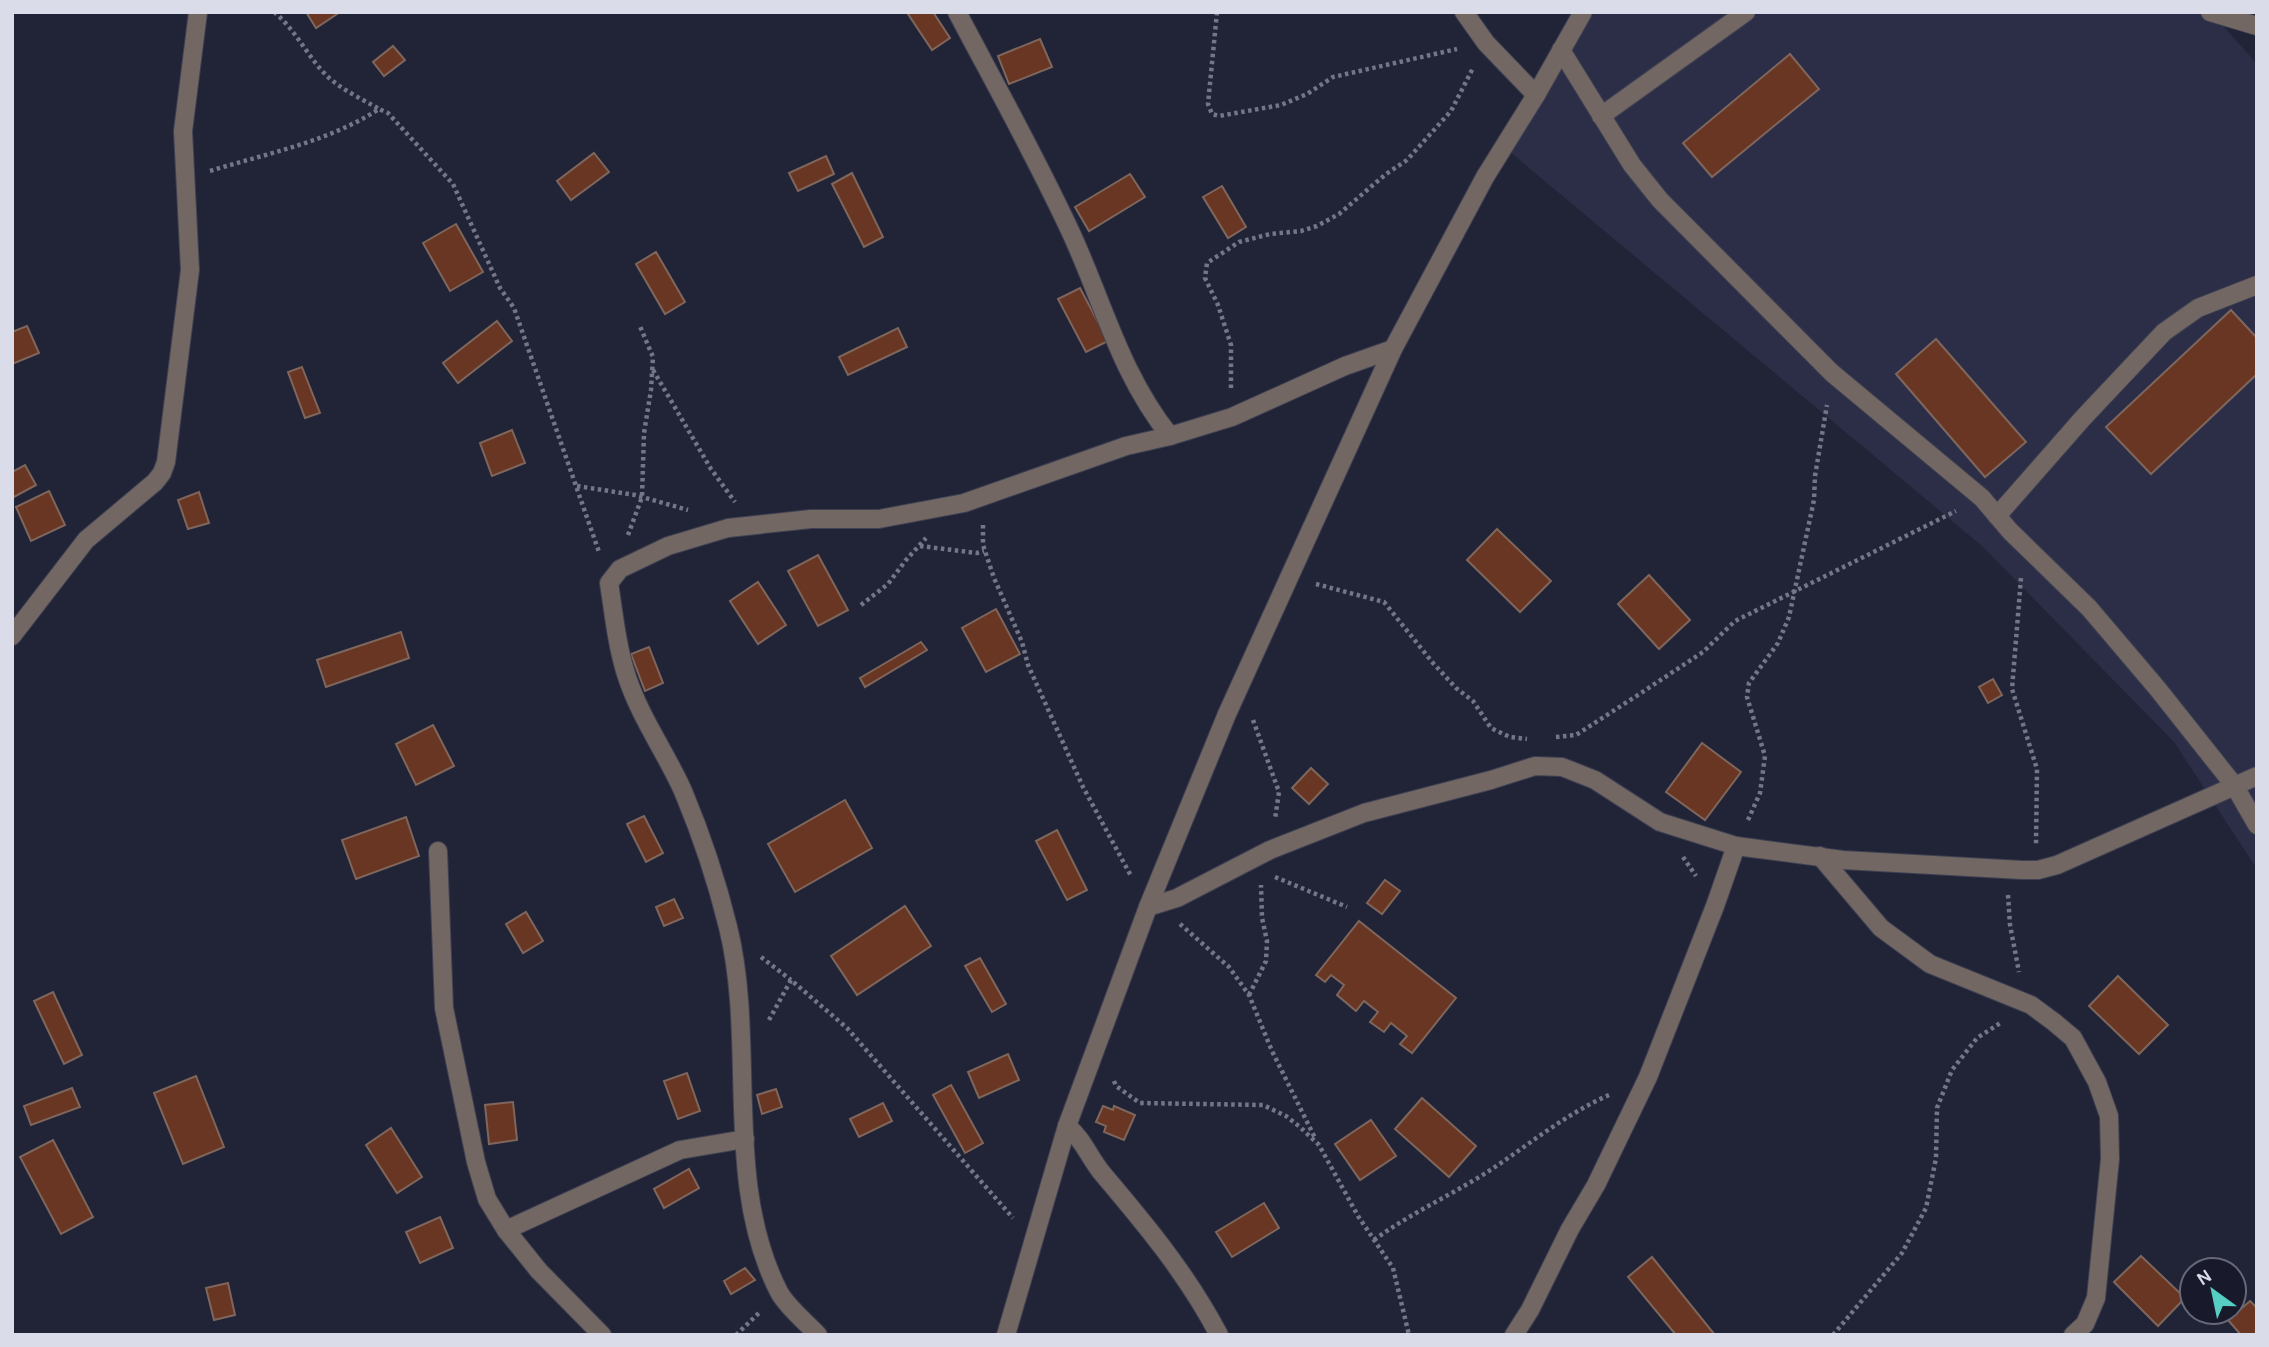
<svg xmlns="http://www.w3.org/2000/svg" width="2269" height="1347" font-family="Karla,sans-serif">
<rect width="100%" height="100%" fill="#212437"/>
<path fill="#2b2e46" d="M 1581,12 L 2211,12 L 2257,64 L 2257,869 L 2174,742 L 1983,547 L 1504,147 Z"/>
<g fill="#683622" stroke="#7f665c" stroke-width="2">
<path d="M 306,12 L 340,12 L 316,28 Z"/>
<path d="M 911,12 L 933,12 L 950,38 L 932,50 L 908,14 Z"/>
<path d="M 1040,39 L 1052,67 L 1009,84 L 998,56 Z"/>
<path d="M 393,46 L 405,60 L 384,76 L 373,62 Z"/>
<path d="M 1790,54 L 1819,89 L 1712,177 L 1683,143 Z"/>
<path d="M 594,153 L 609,172 L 571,200 L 557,181 Z"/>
<path d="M 826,156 L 834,174 L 798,191 L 789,173 Z"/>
<path d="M 852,173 L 883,237 L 864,247 L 832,184 Z"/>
<path d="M 1130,174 L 1145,197 L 1089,231 L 1075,207 Z"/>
<path d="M 1222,186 L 1246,227 L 1228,238 L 1203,197 Z"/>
<path d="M 456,224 L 483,272 L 450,291 L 423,243 Z"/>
<path d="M 656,252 L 685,302 L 665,314 L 636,264 Z"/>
<path d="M 1080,288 L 1108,341 L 1086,352 L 1058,299 Z"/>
<path d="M 2231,310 L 2257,338 L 2257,374 L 2151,474 L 2106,427 Z"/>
<path d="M 497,321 L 512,341 L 458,383 L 443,363 Z"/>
<path d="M 27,326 L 39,353 L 12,364 L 12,332 Z"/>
<path d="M 898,328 L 907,347 L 848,375 L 839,357 Z"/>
<path d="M 1936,339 L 2026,442 L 1985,477 L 1896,374 Z"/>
<path d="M 302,367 L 320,413 L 305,418 L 288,372 Z"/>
<path d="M 512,430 L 525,463 L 492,476 L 480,443 Z"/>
<path d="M 25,465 L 36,485 L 12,498 L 12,472 Z"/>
<path d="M 49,491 L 65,525 L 31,541 L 16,507 Z"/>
<path d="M 199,492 L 209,523 L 188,529 L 178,500 Z"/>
<path d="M 1497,529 L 1551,581 L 1520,612 L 1467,560 Z"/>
<path d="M 818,555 L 848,610 L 818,626 L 788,571 Z"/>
<path d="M 1649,575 L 1690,620 L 1659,649 L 1618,604 Z"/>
<path d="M 758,582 L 786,625 L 758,644 L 730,601 Z"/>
<path d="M 996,609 L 1020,654 L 986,672 L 962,628 Z"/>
<path d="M 401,632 L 409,658 L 326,687 L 317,660 Z"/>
<path d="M 921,642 L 927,650 L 865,687 L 860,678 Z"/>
<path d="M 649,647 L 663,683 L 645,691 L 631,654 Z"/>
<path d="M 1993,679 L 2002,695 L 1988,703 L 1979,687 Z"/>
<path d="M 433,725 L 454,766 L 416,785 L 396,744 Z"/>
<path d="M 1702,743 L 1741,772 L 1705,820 L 1666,792 Z"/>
<path d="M 1311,768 L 1328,784 L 1309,804 L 1292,788 Z"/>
<path d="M 845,800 L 872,848 L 795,892 L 768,844 Z"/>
<path d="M 644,816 L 663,853 L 646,862 L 627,824 Z"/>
<path d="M 406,817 L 419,856 L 356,879 L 342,840 Z"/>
<path d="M 1057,830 L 1087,890 L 1067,900 L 1036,841 Z"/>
<path d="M 1385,880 L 1400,891 L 1382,914 L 1367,903 Z"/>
<path d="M 674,899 L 683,918 L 664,926 L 656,907 Z"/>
<path d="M 905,906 L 931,946 L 857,995 L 831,956 Z"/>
<path d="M 526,912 L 543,941 L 523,953 L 506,924 Z"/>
<path d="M 1359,921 L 1456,998 L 1412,1053 L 1400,1044 L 1407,1036 L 1391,1023 L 1384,1032 L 1370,1022 L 1378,1012 L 1364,1001 L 1356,1011 L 1337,995 L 1344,985 L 1331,975 L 1325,982 L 1316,975 Z"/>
<path d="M 980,958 L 1006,1004 L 992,1012 L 965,966 Z"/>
<path d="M 2118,976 L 2168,1025 L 2139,1054 L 2089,1006 Z"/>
<path d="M 53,992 L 82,1055 L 64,1064 L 34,1001 Z"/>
<path d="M 1008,1054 L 1019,1080 L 979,1098 L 968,1072 Z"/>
<path d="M 687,1073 L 700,1111 L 678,1119 L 664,1081 Z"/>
<path d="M 196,1076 L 224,1147 L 183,1164 L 154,1093 Z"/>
<path d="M 951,1085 L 983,1143 L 965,1153 L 933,1095 Z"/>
<path d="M 72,1088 L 80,1107 L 31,1125 L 24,1106 Z"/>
<path d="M 776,1089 L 782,1107 L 762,1114 L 757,1095 Z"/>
<path d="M 1422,1098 L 1476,1146 L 1449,1177 L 1395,1129 Z"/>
<path d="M 513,1102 L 517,1140 L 489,1144 L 485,1105 Z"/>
<path d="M 883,1103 L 892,1121 L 859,1137 L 850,1119 Z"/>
<path d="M 1103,1106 L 1113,1110 L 1114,1106 L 1135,1115 L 1124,1140 L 1104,1132 L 1106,1126 L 1096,1122 Z"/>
<path d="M 1371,1120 L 1396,1156 L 1360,1180 L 1335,1144 Z"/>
<path d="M 391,1128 L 422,1177 L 397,1193 L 366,1145 Z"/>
<path d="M 53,1140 L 93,1217 L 61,1234 L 20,1157 Z"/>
<path d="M 689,1169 L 699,1188 L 664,1208 L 654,1189 Z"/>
<path d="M 1264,1203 L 1279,1228 L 1232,1257 L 1216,1232 Z"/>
<path d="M 440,1217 L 453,1248 L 420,1263 L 406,1232 Z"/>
<path d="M 2141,1256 L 2185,1298 L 2158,1326 L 2114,1282 Z"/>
<path d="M 1652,1257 L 1715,1335 L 1676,1335 L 1628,1277 Z"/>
<path d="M 745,1268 L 755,1280 L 731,1294 L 724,1281 Z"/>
<path d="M 228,1283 L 235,1315 L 214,1320 L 206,1288 Z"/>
<path d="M 2250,1301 L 2257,1308 L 2257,1335 L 2241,1335 L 2228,1320 Z"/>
</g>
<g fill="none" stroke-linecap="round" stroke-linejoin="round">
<g stroke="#3f4153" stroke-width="20">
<g id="minor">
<path d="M 957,12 C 996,86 1037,159 1072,235 C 1104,305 1121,375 1170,436"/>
<path d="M 1464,12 L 1486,43 L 1536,95"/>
<path d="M 2210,12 L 2257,26"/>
<path d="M 1561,50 L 1632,165 L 1660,200 L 1832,373 L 1982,498 L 2010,531 L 2089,608 L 2157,688 L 2234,785 L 2257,825"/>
<path d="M 1601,116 L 1746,12"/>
<path d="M 1997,516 L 2083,418 L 2164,332 L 2198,308 L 2257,285"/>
<path d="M 12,636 L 86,540 L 155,482 L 162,473 L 166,462 L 190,270 L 183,131 L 198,12"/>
<path d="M 438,851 L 444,1008 L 476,1162 L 487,1199 L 506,1230 L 539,1271 L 602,1335"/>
<path d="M 1820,856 L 1881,928 L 1930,964 L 2031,1005 L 2054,1022 L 2073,1038 L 2097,1082 L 2109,1116 L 2110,1159 L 2096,1298 L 2085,1324 L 2073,1335"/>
<path d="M 1148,907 L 1177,898 L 1270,850 L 1364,813 L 1491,780 L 1535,766 L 1562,767 L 1595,780 L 1660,822 L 1736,846 L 1843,860 L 2022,870 L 2038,870 L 2057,865 L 2257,776"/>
<path d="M 1067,1126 C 1083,1139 1089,1157 1102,1173 C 1146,1225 1187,1274 1219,1335"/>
<path d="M 506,1230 L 680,1150 L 745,1139"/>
<path d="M 818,1335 C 806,1322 787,1307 779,1292 C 722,1181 757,1044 728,927 C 717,882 701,834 683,791 C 666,753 640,717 627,677 C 617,647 614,615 609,583 L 620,569 L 668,546 L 728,528 L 811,519 L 879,519 L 964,503 L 1126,446 L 1170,436 L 1232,417 L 1345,366 L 1393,349"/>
<path d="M 1006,1335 L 1067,1126 L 1148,907 L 1227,714 L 1393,349 L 1485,177 L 1536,95 L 1583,12"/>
<path d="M 1514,1335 L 1530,1310 L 1570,1229 L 1596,1185 L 1648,1077 L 1715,906 L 1736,846"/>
</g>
</g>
<g stroke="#737686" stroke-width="4.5" stroke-dasharray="3.5 3.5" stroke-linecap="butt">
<path d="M 274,12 C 296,30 307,56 327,76 C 342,90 362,99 379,109"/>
<path d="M 1217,12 L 1208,104 L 1212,114 L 1219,116 L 1281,105 L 1307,94 L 1333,77 L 1457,49"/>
<path d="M 210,171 C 268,153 328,142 379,109 L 388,113 L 453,184 L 500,288 L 514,308 L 599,552"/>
<path d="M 653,370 L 711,469 L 735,502"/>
<path d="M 1231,388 L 1231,345 L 1218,305 L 1205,278 L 1207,263 L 1239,242 L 1270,234 L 1301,231 L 1317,226 L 1339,214 L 1386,174 L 1407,160 L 1451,111 L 1473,68"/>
<path d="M 577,486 L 635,495 L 688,510"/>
<path d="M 983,525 L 983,545 L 994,578 L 1022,642 L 1028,665 L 1083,787 L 1131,876"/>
<path d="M 628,535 L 642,497 L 644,433 L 651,390 L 653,357 L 639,324"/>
<path d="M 920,546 L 977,553 L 984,551"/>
<path d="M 2021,578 L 2012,689 L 2037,769 L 2036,845"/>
<path d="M 1316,584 L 1384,602 L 1433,663 L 1456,688 L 1473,701 L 1491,728 L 1510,737 L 1527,739"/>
<path d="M 861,605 L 888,584 L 906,560 L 926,538"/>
<path d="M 1253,720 L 1279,792 L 1275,819"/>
<path d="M 1556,737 L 1576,735 L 1641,693 L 1703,652 L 1735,621 L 1956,511"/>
<path d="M 1748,820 L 1760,793 L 1765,756 L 1747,697 L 1749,683 L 1778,643 L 1789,617 L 1814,500 L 1815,476 L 1827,405"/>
<path d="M 1683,857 L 1696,876"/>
<path d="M 1275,877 L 1347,907"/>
<path d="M 2008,895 L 2010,925 L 2019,972"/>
<path d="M 1180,924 L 1229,967 L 1249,995 L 1272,1051 L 1315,1138"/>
<path d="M 761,957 L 791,980"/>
<path d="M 1249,995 L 1266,961 L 1267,941 L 1262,918 L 1261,885"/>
<path d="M 769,1020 L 791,980 L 847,1028 L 1013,1218"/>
<path d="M 1114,1081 L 1116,1086 L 1140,1103 L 1263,1105 L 1286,1116 L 1300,1127 L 1319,1145 L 1358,1216 L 1393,1268 L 1409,1335"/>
<path d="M 1374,1240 C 1408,1215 1445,1198 1481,1176 C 1524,1149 1563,1115 1609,1095"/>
<path d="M 736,1335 L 761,1311"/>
<path d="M 1833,1335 L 1902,1253 L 1926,1208 L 1936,1158 L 1937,1108 L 1952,1070 L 1977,1038 L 2002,1022"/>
</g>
<use href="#minor" stroke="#726763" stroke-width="18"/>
</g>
<rect width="2269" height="1347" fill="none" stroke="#dadce9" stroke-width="28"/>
<g transform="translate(2213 1291) rotate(327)"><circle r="33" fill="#181a2c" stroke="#666878" stroke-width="2"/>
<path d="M0-5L12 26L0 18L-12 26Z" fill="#56cec3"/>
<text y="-10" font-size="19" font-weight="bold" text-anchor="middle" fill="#dadce9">N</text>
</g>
</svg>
